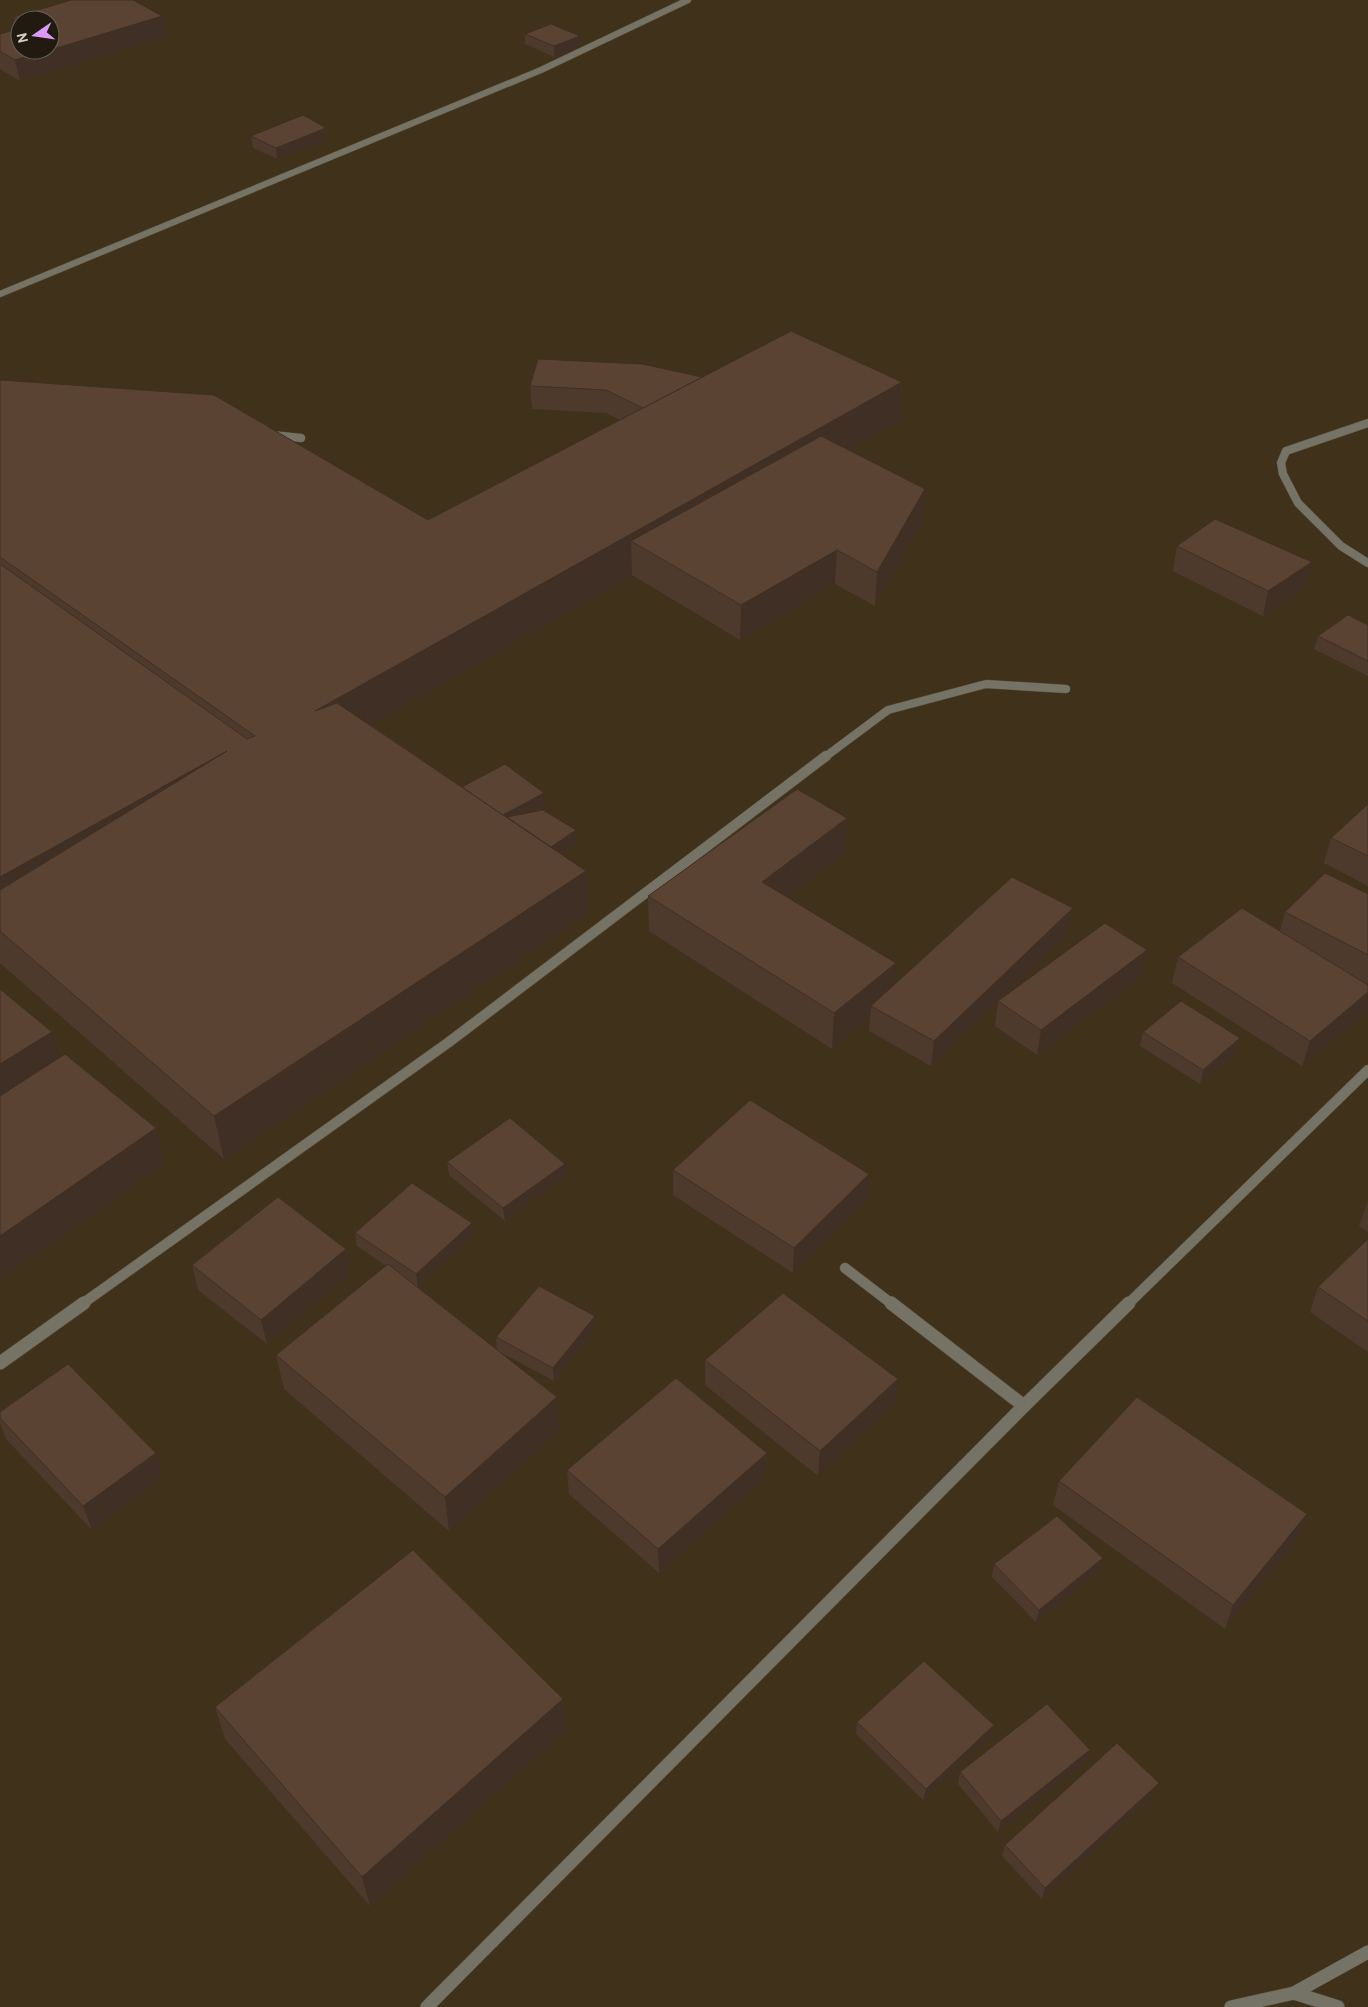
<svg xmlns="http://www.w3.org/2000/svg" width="1368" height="2007" font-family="Overpass,sans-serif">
<rect width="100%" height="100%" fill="#3f311a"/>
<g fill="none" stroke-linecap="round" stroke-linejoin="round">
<g stroke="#5b4e38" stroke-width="7">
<path id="service-far2" d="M 0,294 L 541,70 L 688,0"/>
</g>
<g stroke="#5b4e38" stroke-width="9">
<path id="service-far1" d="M 272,435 L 301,438"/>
</g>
<g stroke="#5b4e38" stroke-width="14">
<g id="service">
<path d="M 1294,1993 L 1338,2007"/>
<path d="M 1231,2007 L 1294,1993 L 1368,1952"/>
</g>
</g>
<g stroke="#5b4e38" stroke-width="9">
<g id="minor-far2">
<path d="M 1368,423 L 1286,451 L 1281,463 L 1283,474 L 1298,503 L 1341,546 L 1368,563"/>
<path d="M 825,757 L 888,710 L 986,684 L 1066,689"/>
</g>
</g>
<g stroke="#5b4e38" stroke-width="11">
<g id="minor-far1">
<path d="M 845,1268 L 892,1304"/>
<path d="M 82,1304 L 449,1042 L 826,756"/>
<path d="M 1128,1304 L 1368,1070"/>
</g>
</g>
<g stroke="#5b4e38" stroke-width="14">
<g id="minor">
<path d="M 891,1303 L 1024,1406"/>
<path d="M 0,1363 L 84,1303"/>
<path d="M 427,2007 L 1024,1406 L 1129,1303"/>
</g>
</g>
<use href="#service-far2" stroke="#747366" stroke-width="6"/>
<use href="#service-far1" stroke="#747366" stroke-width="8"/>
<use href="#service" stroke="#747366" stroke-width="13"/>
<use href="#minor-far2" stroke="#747366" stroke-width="8"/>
<use href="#minor-far1" stroke="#747366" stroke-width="10"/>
<use href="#minor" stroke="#747366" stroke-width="13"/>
</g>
<g fill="#4e3a2d" fill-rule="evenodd">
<path d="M 72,0 L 133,0 L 162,16 L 166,36 L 20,81 L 0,69 L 0,34 L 17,29 L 14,17 ZM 20,20 L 50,20 L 50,50 L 20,50 Z"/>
<path d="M 525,34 L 580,47 L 554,57 L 525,44 Z"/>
<path d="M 326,128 L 327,140 L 277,159 L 253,148 L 251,136 Z"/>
<path d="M 702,377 L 902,382 L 899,422 L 849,450 L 925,489 L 922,523 L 875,606 L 835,584 L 740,640 L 632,575 L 371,725 L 462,787 L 544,793 L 545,806 L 535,812 L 576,830 L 576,844 L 561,854 L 586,871 L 588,914 L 224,1159 L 0,963 L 0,380 L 428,520 L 620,420 L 606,413 L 532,409 L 530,386 Z"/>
<path d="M 1177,546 L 1306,586 L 1263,616 L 1173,571 Z"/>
<path d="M 1368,625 L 1368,676 L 1314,649 L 1318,636 Z"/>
<path d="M 1368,804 L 1368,886 L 1324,863 L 1331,838 Z"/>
<path d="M 847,818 L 845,854 L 787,897 L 894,985 L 1073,908 L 1068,933 L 999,1000 L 1142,976 L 1037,1055 L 995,1026 L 998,1001 L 931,1066 L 869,1031 L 870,1017 L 832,1049 L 649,931 L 648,896 Z"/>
<path d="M 1368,894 L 1368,984 L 1361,981 L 1368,985 L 1368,1004 L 1365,1014 L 1302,1066 L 1172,983 L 1178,957 L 1280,931 L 1285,912 Z"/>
<path d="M 1143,1032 L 1240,1038 L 1237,1051 L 1200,1084 L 1140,1046 Z"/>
<path d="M 447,1162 L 565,1164 L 566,1177 L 505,1221 L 449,1175 Z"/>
<path d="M 673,1170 L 869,1174 L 867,1199 L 793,1273 L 673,1195 Z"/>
<path d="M 1368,1201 L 1368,1232 L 1359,1226 Z"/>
<path d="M 355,1233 L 473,1236 L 418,1287 L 410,1281 L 497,1350 L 496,1337 L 595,1316 L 595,1329 L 554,1381 L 498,1351 L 559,1431 L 449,1531 L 284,1389 L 276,1355 L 386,1266 L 357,1246 Z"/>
<path d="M 1368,1239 L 1368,1352 L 1310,1312 L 1318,1287 Z"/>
<path d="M 346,1249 L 350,1274 L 267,1344 L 198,1290 L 192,1265 Z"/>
<path d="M 705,1360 L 895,1404 L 818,1476 L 705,1385 Z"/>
<path d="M 0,1412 L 163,1477 L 92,1530 L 6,1439 L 0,1423 Z"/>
<path d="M 767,1453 L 766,1477 L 659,1573 L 569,1494 L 567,1470 Z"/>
<path d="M 1059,1481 L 1298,1538 L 1225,1629 L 1053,1505 Z"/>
<path d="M 994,1564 L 1100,1571 L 1036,1622 L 992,1577 Z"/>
<path d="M 563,1699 L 565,1731 L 370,1906 L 225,1739 L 215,1707 Z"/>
<path d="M 857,1722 L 994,1725 L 991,1737 L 923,1800 L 856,1734 Z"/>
<path d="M 1090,1750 L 1086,1762 L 998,1832 L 958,1784 L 960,1772 Z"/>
<path d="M 1155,1794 L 1042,1899 L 1002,1856 L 1005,1845 Z"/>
</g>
<g fill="#402f24">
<path d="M 162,16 L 166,36 L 20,81 L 15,60 Z"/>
<path d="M 580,36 L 580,47 L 554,57 L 554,46 Z"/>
<path d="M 326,128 L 327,140 L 277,159 L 276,148 Z"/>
<path d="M 902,382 L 899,422 L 661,558 L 631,541 L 632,575 L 321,754 L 315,711 Z"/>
<path d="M 925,489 L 922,523 L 875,606 L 877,572 Z"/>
<path d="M 837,550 L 835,584 L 740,640 L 741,605 Z"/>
<path d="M 1312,562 L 1306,586 L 1263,616 L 1268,591 Z"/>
<path d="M 227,751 L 0,928 L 0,877 Z"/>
<path d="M 544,793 L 545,806 L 505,827 L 494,820 Z"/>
<path d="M 847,818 L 845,854 L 760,917 L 762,882 Z"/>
<path d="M 576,830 L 576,844 L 544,865 L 543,852 Z"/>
<path d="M 586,871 L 588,914 L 224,1159 L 214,1116 Z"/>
<path d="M 1073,908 L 1068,933 L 931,1066 L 934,1041 Z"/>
<path d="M 1147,950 L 1142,976 L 1037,1055 L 1041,1030 Z"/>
<path d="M 896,963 L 893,999 L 871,1006 L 870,1017 L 832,1049 L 834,1013 Z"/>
<path d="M 1368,992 L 1368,1004 L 1365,1014 L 1302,1066 L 1310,1041 Z"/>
<path d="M 52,1032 L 65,1075 L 0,1116 L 0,1064 Z"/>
<path d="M 1240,1038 L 1237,1051 L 1200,1084 L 1203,1070 Z"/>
<path d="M 156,1128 L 165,1163 L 0,1280 L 0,1236 Z"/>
<path d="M 565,1164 L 566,1177 L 505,1221 L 503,1208 Z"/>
<path d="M 869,1174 L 867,1199 L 793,1273 L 794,1248 Z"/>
<path d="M 472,1223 L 473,1236 L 418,1287 L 416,1274 Z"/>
<path d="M 346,1249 L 350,1274 L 267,1344 L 261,1320 Z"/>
<path d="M 595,1316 L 595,1329 L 554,1381 L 553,1368 Z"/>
<path d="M 898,1379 L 895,1404 L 818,1476 L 820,1451 Z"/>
<path d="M 557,1397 L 559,1431 L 449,1531 L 445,1497 Z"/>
<path d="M 156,1453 L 163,1477 L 92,1530 L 83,1506 Z"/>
<path d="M 767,1453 L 766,1477 L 659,1573 L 658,1549 Z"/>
<path d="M 1307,1514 L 1298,1538 L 1225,1629 L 1233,1605 Z"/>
<path d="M 1103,1558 L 1100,1571 L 1036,1622 L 1039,1610 Z"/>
<path d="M 563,1699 L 565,1731 L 370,1906 L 362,1877 Z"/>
<path d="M 994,1725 L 991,1737 L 923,1800 L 926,1789 Z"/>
<path d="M 1090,1750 L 1086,1762 L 998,1832 L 1001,1821 Z"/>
<path d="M 1159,1783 L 1155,1794 L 1042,1899 L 1045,1888 Z"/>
</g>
<g fill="#5b4334" stroke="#402f24">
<path d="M 72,0 L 133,0 L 162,16 L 50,50 L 50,20 L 20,20 L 14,17 Z"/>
<path d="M 551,24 L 580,36 L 554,46 L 525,34 Z"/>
<path d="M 20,28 L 20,50 L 49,50 L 15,60 L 0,51 L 0,34 Z"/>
<path d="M 303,115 L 326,128 L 276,148 L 251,136 Z"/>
<path d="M 791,331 L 902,382 L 315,711 L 337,703 L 586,871 L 214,1116 L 0,931 L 0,890 L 227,751 L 0,877 L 0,564 L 247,739 L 255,736 L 0,557 L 0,380 L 214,395 L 428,520 Z"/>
<path d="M 538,359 L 642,364 L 702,377 L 643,408 L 606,390 L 530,386 Z"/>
<path d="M 821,436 L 925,489 L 877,572 L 837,550 L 741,605 L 631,541 Z"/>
<path d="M 1215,519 L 1312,562 L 1268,591 L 1177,546 Z"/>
<path d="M 1348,615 L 1368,625 L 1368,661 L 1318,636 Z"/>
<path d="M 505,764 L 544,793 L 503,815 L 462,787 Z"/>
<path d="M 797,789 L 847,818 L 762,882 L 896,963 L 834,1013 L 648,896 Z"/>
<path d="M 1368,804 L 1368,856 L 1331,838 Z"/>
<path d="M 543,810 L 576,830 L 551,847 L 507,817 Z"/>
<path d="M 1325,873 L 1368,894 L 1368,955 L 1285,912 Z"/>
<path d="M 1012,877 L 1073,908 L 934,1041 L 871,1006 Z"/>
<path d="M 1242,908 L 1368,985 L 1368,992 L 1310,1041 L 1178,957 Z"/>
<path d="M 1105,923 L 1147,950 L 1041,1030 L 998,1001 Z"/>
<path d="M 0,989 L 52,1032 L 0,1064 Z"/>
<path d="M 1181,1001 L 1240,1038 L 1203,1070 L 1143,1032 Z"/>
<path d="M 65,1054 L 156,1128 L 0,1236 L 0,1096 Z"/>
<path d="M 750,1100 L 869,1174 L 794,1248 L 673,1170 Z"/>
<path d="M 510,1118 L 565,1164 L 503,1208 L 447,1162 Z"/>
<path d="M 412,1183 L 472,1223 L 416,1274 L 355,1233 Z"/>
<path d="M 278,1197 L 346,1249 L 261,1320 L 192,1265 Z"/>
<path d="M 1368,1239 L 1368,1321 L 1318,1287 Z"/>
<path d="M 388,1264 L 557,1397 L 445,1497 L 276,1355 Z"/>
<path d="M 539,1286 L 595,1316 L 553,1368 L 496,1337 Z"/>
<path d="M 783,1293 L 898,1379 L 820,1451 L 705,1360 Z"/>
<path d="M 68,1364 L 156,1453 L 83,1506 L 0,1418 L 0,1412 Z"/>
<path d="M 676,1378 L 767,1453 L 658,1549 L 567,1470 Z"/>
<path d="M 1137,1397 L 1307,1514 L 1233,1605 L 1059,1481 Z"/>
<path d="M 1057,1516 L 1103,1558 L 1039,1610 L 994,1564 Z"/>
<path d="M 413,1550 L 563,1699 L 362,1877 L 215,1707 Z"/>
<path d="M 924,1661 L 994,1725 L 926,1789 L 857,1722 Z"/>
<path d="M 1047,1704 L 1090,1750 L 1001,1821 L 960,1772 Z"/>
<path d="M 1117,1743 L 1159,1783 L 1045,1888 L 1005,1845 Z"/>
</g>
<g transform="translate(35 35) rotate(257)"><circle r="24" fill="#201a10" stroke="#6a6358"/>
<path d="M0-4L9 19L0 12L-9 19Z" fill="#da9af6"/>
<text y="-8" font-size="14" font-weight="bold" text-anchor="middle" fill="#d9d0c3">N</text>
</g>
</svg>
